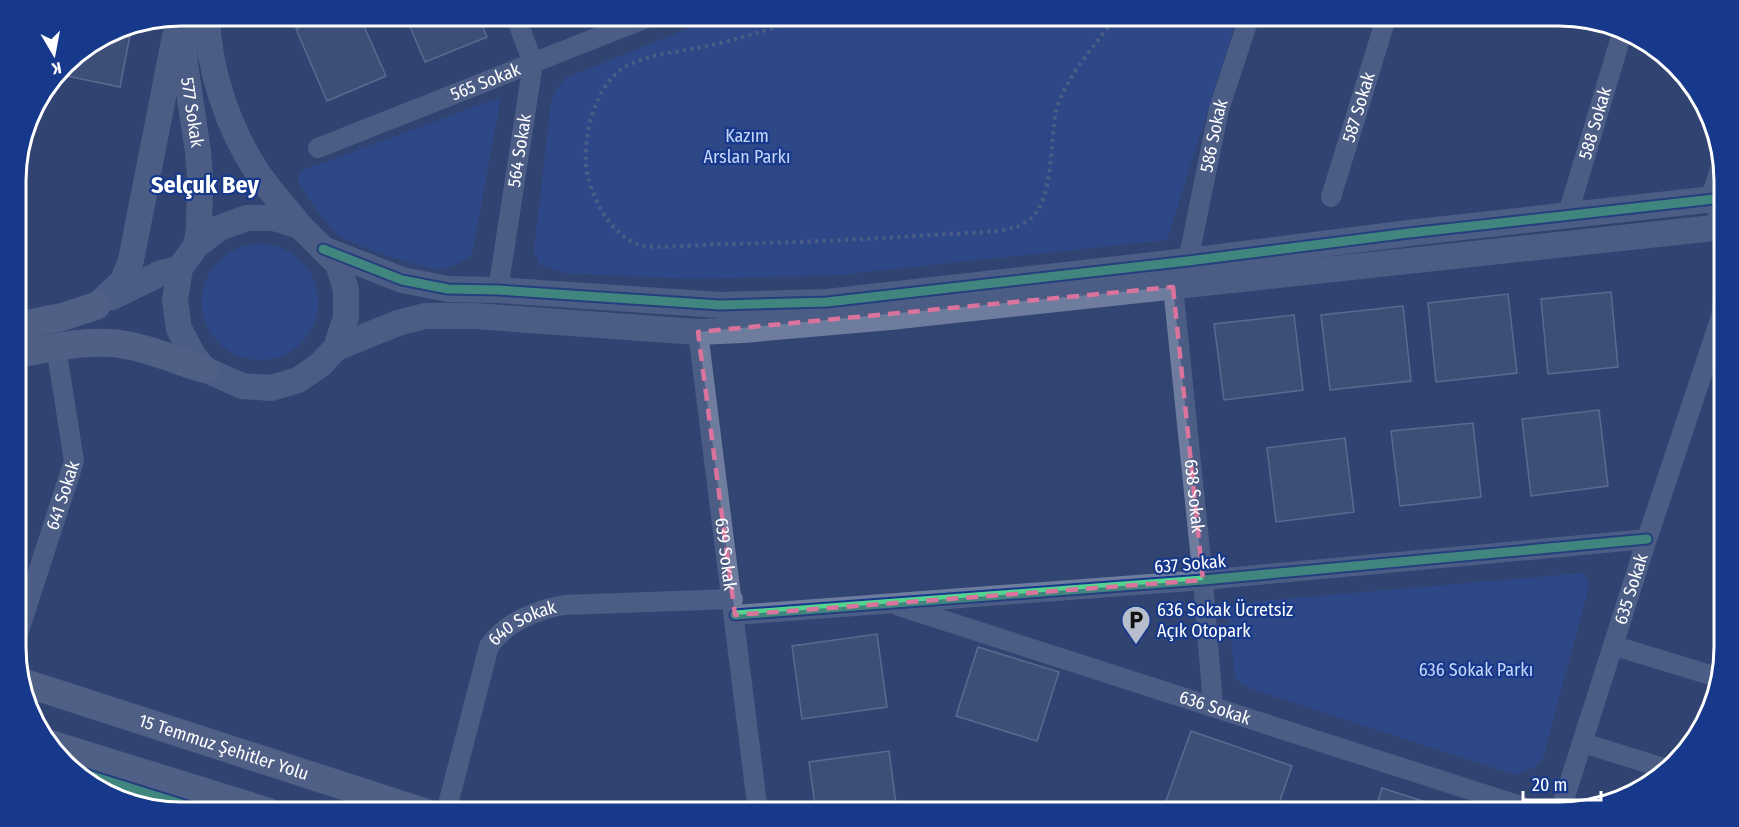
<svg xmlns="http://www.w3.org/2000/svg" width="1739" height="827" font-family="'Fira Sans Condensed',sans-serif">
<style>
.green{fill:#2a4fa2}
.building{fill:#4c5b7f;stroke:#8d98b4;stroke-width:1.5}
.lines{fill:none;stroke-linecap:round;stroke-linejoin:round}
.path{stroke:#6e7c9e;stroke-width:4;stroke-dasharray:3 4.5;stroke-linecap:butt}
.minor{stroke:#6e7c9e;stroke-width:20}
.tertiary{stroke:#6e7c9e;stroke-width:26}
.secondary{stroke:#7581a1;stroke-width:28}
.cycleway-casing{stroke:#17398c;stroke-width:13}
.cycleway{stroke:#53d58f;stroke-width:9}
.marked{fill:none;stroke:#da749d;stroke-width:4.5;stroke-dasharray:12 8;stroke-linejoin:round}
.labels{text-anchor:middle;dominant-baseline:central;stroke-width:4.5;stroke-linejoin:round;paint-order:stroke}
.street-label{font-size:18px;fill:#fff;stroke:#17398c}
.park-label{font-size:18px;fill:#c7d7fb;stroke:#17398c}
.poi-label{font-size:18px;fill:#fff;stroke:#17398c;text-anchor:start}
.district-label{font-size:24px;font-weight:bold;fill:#fff;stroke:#17398c}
.rim{fill:none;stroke:#fff;stroke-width:3}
</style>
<rect width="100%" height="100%" fill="#324471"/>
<path class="green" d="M721 15H1238L1167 240 837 275 693 279 564 273 540 265 534 251 551 102 555 91 566 78Z
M501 97 474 243 471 256C462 261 451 268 441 269 426 270 358 246 343 238 331 232 303 192 298 180L301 171Z
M202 302a58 58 0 1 1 116 0a58 58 0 1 1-116 0Z
M1583 573 1588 581V590L1543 758 1533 768 1516 775 1251 689 1241 684 1235 677 1228 613 1231 606 1238 603Z"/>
<path class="building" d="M327 15H359L386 76 327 101 296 29Z
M405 15H478L487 37 425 62Z
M132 25 120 87 58 74 71 56 118 27Z
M1611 292 1618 367 1548 374 1541 299Z
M1508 294 1517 373 1436 382 1428 303Z
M1403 306 1411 381 1330 390 1321 315Z
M1294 315 1303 390 1224 400 1214 324Z
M1599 410 1608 486 1531 496 1522 419Z
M1473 423 1481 497 1400 506 1391 431Z
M1345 438 1354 512 1276 522 1267 448Z
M877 634 887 707 802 719 792 646Z
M978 647 1059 672 1037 741 956 716Z
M1191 731 1292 766 1276 812H1162Z
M889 751 897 812H816L809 762Z
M1382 788 1457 812H1375Z"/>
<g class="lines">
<path class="path" d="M816 15C782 25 747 37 712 45 685 52 645 53 622 69 593 88 580 145 588 177 595 204 612 235 639 245 651 249 701 245 717 244 788 243 858 240 929 235 957 233 989 234 1017 227 1021 225 1026 222 1030 219 1054 201 1050 139 1056 111 1065 77 1097 43 1117 15"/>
<g class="minor">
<path id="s1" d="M318 148 654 15"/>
<path d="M1723 160 1710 200 1723 217"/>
<path id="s2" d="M1331 197 1387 15"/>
<path id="s3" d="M1567 217 1623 30"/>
<path id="s4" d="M1188 261 1219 109 1250 15"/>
<path id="s5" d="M1173 287 1203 580 1213 706"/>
<path id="s6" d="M498 290 533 63 515 15"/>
<path id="s7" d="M698 332 758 812"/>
<path id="s8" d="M899 606 1539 812"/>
<path d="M735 615 1203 580 1647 539"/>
<path id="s9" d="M16 640 74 461 56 347"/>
<path d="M1615 646 1717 677"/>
<path d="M1583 743 1664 768"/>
<path id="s10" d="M446 812 489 646C507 622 536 610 564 605L733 599"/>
<path id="s11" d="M1560 812 1647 539 1721 317 1723 299"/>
</g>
<g class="tertiary">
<path id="s12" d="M182 15 185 64 198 152 200 178 199 229 196 246 180 268 175 300 179 329 193 355 204 369 242 386 271 388 298 380 320 365 336 348 346 317V290L338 264 300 226 274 218H247L219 228 196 246"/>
<path d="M207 15C208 69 228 127 257 172 270 191 286 208 300 226"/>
<path d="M323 249 402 280 448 289 498 290 720 305 827 302 1188 261 1409 233 1723 198"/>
<path d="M112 297 159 274 180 268"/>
<path d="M96 306 123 281 131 260 175 36"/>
<path d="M336 348 398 323 425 316H475L698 332 743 330 890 317 1723 227"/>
</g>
<g class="secondary">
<path d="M16 326 62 317 96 306"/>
<path d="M16 354C47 349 78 341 109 343 139 344 175 360 204 369"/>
<path id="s13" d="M22 682 424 812"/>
<path d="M47 743 269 812"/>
</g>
<g class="cycleway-casing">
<path id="cycleway" d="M323 249 402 280 448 289 498 290 720 305 827 302 1188 261 1409 233 1723 198
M735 615 1203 580 1647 539
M79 772 207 812"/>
</g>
<use href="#cycleway" class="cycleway"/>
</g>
<path d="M0 0H1739V827H0ZM1173 287 1203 580 735 615 698 332Z" fill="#324471" fill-opacity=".55" fill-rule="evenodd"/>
<path class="marked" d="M1173 287 1203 580 735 615 698 332Z"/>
<defs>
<g id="parking-pin" transform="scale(1.5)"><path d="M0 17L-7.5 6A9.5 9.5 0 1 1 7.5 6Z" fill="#b7becd" stroke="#17398c"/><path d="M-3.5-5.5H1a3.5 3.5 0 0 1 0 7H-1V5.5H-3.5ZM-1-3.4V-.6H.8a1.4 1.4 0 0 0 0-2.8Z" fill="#111"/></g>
</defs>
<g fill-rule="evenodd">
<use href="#parking-pin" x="1136" y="620"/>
</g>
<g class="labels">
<g class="street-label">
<text stroke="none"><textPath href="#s1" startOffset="180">565 Sokak</textPath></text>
<text stroke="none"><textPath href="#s2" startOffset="94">587 Sokak</textPath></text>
<text stroke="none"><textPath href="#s12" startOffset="98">577 Sokak</textPath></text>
<text stroke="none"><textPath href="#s3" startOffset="98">588 Sokak</textPath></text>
<text stroke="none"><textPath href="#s4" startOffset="128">586 Sokak</textPath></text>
<text stroke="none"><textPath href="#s6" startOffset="141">564 Sokak</textPath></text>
<text stroke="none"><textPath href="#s9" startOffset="152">641 Sokak</textPath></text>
<text stroke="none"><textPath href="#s5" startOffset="210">638 Sokak</textPath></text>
<text stroke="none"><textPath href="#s7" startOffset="224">639 Sokak</textPath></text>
<text transform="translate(1190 564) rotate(-5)">637 Sokak</text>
<text stroke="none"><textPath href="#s11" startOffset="234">635 Sokak</textPath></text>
<text stroke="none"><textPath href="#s10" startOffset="213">640 Sokak</textPath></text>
<text stroke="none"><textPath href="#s8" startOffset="332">636 Sokak</textPath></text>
<text stroke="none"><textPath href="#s13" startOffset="212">15 Temmuz Şehitler Yolu</textPath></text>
</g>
<g class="park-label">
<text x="747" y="136">Kazım<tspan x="747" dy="21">Arslan Parkı</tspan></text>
<text x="1476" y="670">636 Sokak Parkı</text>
</g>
<g class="poi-label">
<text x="1157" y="610">636 Sokak Ücretsiz<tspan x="1157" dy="21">Açık Otopark</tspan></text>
</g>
<g class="district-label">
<text x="205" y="185">Selçuk Bey</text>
</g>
</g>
<path d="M0 0H1739V827H0ZM181 26H1559A155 155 0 0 1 1714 181V647A155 155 0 0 1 1559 802H181A155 155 0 0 1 26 647V181A155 155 0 0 1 181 26Z" fill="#17398c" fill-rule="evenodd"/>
<path class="rim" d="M181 26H1559A155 155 0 0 1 1714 181V647A155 155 0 0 1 1559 802H181A155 155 0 0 1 26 647V181A155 155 0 0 1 181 26Z"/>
<g transform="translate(54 54) rotate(170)" stroke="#17398c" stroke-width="4.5" paint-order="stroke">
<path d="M0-4.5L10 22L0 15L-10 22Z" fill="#ffffff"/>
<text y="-9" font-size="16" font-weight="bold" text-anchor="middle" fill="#ffffff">K</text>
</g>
<path d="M1523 791v9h78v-9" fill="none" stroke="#ffffff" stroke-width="3"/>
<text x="1532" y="791" font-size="18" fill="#ffffff" stroke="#17398c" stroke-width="4.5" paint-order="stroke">20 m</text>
</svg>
